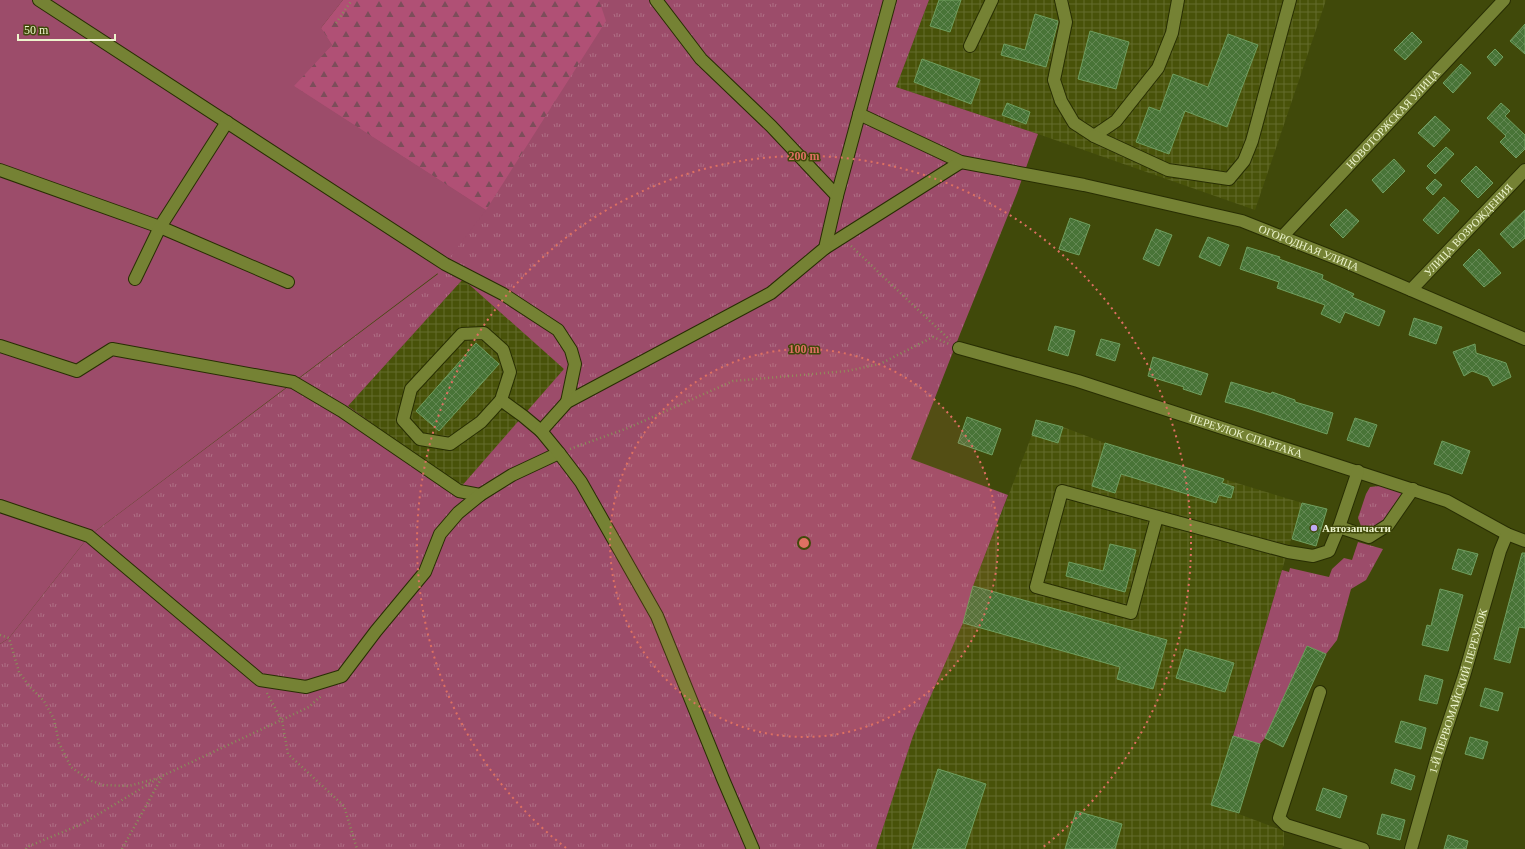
<svg xmlns="http://www.w3.org/2000/svg" width="1525" height="849" font-family="'Times New Roman',serif">
<style>
.industrial{fill:url(#industrial-grid)}
.grass{fill:url(#grass-tufts);fill-rule:evenodd}
.forest{fill:url(#forest-firs)}
.green{fill:#9c4c6a}
.building{fill:url(#building-cross-hatch);stroke:#709f5f}
.lines{fill:none;stroke-linecap:round;stroke-linejoin:round}
.minor-casing{stroke:#282e03;stroke-width:14}
.path{stroke:#87905a;stroke-width:2.5;stroke-dasharray:1 3;stroke-linecap:butt}
.minor{stroke:#758234;stroke-width:12}
.ring{fill:none;stroke:#de7062;stroke-width:2;stroke-dasharray:2 4}
.poi-dot{fill:#bfa9f4;stroke:#40490a;stroke-width:1.5}
.labels{text-anchor:middle;dominant-baseline:central;stroke-width:3;stroke-linejoin:round;paint-order:stroke}
.street-label{font-size:11px;fill:#edf5ce;stroke:#40490a}
.poi-label{font-size:11px;font-weight:bold;fill:#edf5ce;stroke:#40490a;text-anchor:start}
.centre{fill:#de7062;stroke:#40490a;stroke-width:2}
.ring-label{font-size:12px;text-anchor:middle;font-weight:bold;fill:#de7062;stroke:#40490a;stroke-width:3;stroke-linejoin:round;paint-order:stroke}
</style>
<defs>
<pattern id="industrial-grid" width="8" height="8" patternUnits="userSpaceOnUse"><rect width="8" height="8" fill="#485209"/><path d="M0 4h8M4 0v8" fill="none" stroke="#636c2c"/></pattern>
<pattern id="grass-tufts" width="24" height="20" patternUnits="userSpaceOnUse"><rect width="24" height="20" fill="#9c4c6a"/><path d="M3 7l-1-3M5 7V3M7 7l1-3M15 17l-1-3M17 17v-4M19 17l1-3" fill="none" stroke="#af6f85"/></pattern>
<pattern id="forest-firs" width="22" height="20" patternUnits="userSpaceOnUse"><rect width="22" height="20" fill="#b05075"/><path d="M5 1l3.5 6h-7zM16 11l3.5 6h-7z" fill="#7c4d5a"/></pattern>
<pattern id="building-cross-hatch" width="8" height="8" patternUnits="userSpaceOnUse"><rect width="8" height="8" fill="#487437"/><path d="M0 0l8 8M0 8l8-8" fill="none" stroke="#638853"/></pattern>
</defs>
<rect width="100%" height="100%" fill="#40490a"/>
<path class="industrial" d="M929 0H1326L1255 210 1038 134 896 87Z
M463 279 565 369 460 488 348 406Z
M1036 420 1063 427 1105 443 1302 503 1212 804 1284 831V845L1282 849H876L913 736 963 623 973 586 1032 435Z"/>
<path class="grass" d="M343 0H929L896 87 1038 134 1017 193 960 334 911 459 1008 495 973 586 963 623 913 736 876 849H0V644L9 638 89 536 438 274 293 86 321 28ZM463 279 564 369 460 488 348 406Z
M1380 486 1404 493 1384 521 1371 529 1361 526 1358 518 1366 494 1370 487Z
M1358 542 1383 549 1366 580 1351 589 1337 640 1326 654 1307 646 1265 738 1260 744 1233 736 1282 570 1289 572 1290 568 1329 577 1332 569 1344 558 1352 560Z"/>
<path class="forest" d="M343 0H599L606 21 486 210 293 86 332 45 321 28Z"/>
<path class="green" d="M0 0H343L321 28 332 45 294 86 486 210 438 273 89 536 9 638 0 644Z"/>
<path class="building" d="M939 0H961L950 32 930 26Z
M1035 14 1058 21V22L1046 67 1001 55 1004 44 1025 50Z
M1525 24V54L1510 41Z
M1090 31 1129 42 1116 89 1078 79Z
M1412 32 1422 42 1405 60 1394 50Z
M1228 34 1258 45 1227 127 1185 111 1169 154 1136 142 1149 107 1160 111 1173 74 1208 87Z
M1495 49 1503 57 1495 66 1487 57Z
M922 59 980 80 971 104 914 82Z
M1461 64 1471 73 1453 93 1443 83Z
M1007 103 1030 112 1026 124 1002 115Z
M1501 103 1510 111 1505 116 1525 135V149L1516 158 1500 142 1506 136 1487 118Z
M1435 116 1450 130 1434 147 1418 133Z
M1446 147 1454 154 1435 174 1427 166Z
M1394 159 1405 171 1383 193 1372 180Z
M1476 166 1493 183 1478 198 1461 181Z
M1435 179 1442 185 1433 195 1426 188Z
M1444 197 1459 211 1438 234 1423 220Z
M1346 209 1359 221 1343 238 1330 225Z
M1525 210V238L1513 248 1500 234Z
M1070 218 1090 225 1079 255 1059 249Z
M1156 229 1172 235 1159 266 1143 259Z
M1208 237 1229 245 1220 266 1199 257Z
M1247 247 1280 257 1279 259 1323 275 1322 279 1354 294 1352 297 1385 311 1379 326 1345 312 1340 323 1321 314 1325 305 1277 288 1279 282 1240 269Z
M1479 249 1501 273 1484 287 1463 265Z
M1414 318 1442 327 1436 344 1409 335Z
M1055 326 1075 331 1068 356 1048 350Z
M1101 339 1120 344 1115 361 1096 355Z
M476 343 499 364 439 431 416 411Z
M1475 344 1476 353 1506 363 1511 377 1493 386 1488 377 1472 371 1464 376 1453 352Z
M1153 357 1208 374 1201 395 1183 389 1184 387 1148 376Z
M1231 382 1271 394 1272 392 1295 400V402L1333 413 1327 434 1247 408 1225 402Z
M967 417 1001 429 992 455 958 443Z
M1355 418 1377 425 1369 447 1347 440Z
M1036 420 1063 427 1058 443 1032 435Z
M1442 441 1470 451 1462 474 1434 464Z
M1105 443 1224 479 1222 483 1234 487 1231 498 1219 495 1216 503 1121 474 1115 493 1092 486Z
M1302 503 1327 509 1316 546 1292 539Z
M1110 544 1136 550 1125 592 1066 576 1069 562 1103 571Z
M1458 549 1478 554 1471 575 1452 569Z
M1522 553H1525V628L1519 627 1510 663 1494 659Z
M973 586 1167 640 1153 689 1117 679 1120 667 963 623Z
M1440 589 1463 595 1448 651 1422 645 1427 625 1431 626Z
M1307 646 1326 654 1283 747 1265 738Z
M1185 649 1234 663 1225 692 1176 678Z
M1425 675 1443 680 1437 704 1419 700Z
M1485 688 1503 693 1498 711 1480 706Z
M1401 721 1426 728 1421 749 1395 742Z
M1233 736 1260 744 1239 813 1211 805Z
M1470 737 1488 742 1483 759 1465 754Z
M938 769 986 784 965 849H912Z
M1395 769 1415 776 1411 790 1391 783Z
M1323 788 1347 796 1340 818 1316 810Z
M1076 811 1122 824 1115 849H1065Z
M1382 814 1405 820 1400 840 1377 834Z
M1448 835 1468 841 1466 849H1444Z"/>
<g class="lines">
<g class="minor-casing">
<g id="minor">
<path d="M39 0 445 264 503 294 558 330 571 350 575 364 567 402"/>
<path d="M656 0 701 59 771 126 837 196"/>
<path d="M1061 0 1066 22 1054 80 1061 101 1074 123 1094 136 1116 121 1158 68 1172 33 1178 0"/>
<path d="M970 46 992 0"/>
<path id="s1" d="M859 114 961 162 1084 185 1242 221 1348 263 1525 339"/>
<path d="M1094 136 1168 170 1229 179 1244 161 1252 141 1290 0"/>
<path d="M0 170 160 227 288 282"/>
<path id="s2" d="M1282 237 1504 0"/>
<path d="M825 248 961 162"/>
<path d="M135 279 160 227 227 122"/>
<path id="s3" d="M1411 290 1525 170"/>
<path d="M484 333 503 350 510 372 501 400 481 422 450 444 420 439 403 420 411 389 462 334Z"/>
<path d="M0 346 77 371 112 349 293 382 342 411 459 491 480 495 512 475 559 453"/>
<path id="s4" d="M959 348 1078 381 1447 501 1507 534 1525 541"/>
<path d="M501 400 523 416 541 431"/>
<path d="M0 506 89 536 260 680 306 687 342 676 376 631 425 572 440 534 458 513 480 495"/>
<path d="M1157 517 1131 613 1036 587 1062 491 1288 552 1313 556 1329 551 1339 527 1358 471"/>
<path d="M1339 527 1369 537 1388 525 1413 489"/>
<path d="M1320 692 1279 818 1286 825 1363 849"/>
<path d="M753 849 723 779 657 616 581 482 559 453 541 431 567 402 771 293 825 248 837 196 890 0"/>
<path id="s5" d="M1411 849 1437 757 1464 676 1500 551 1507 534"/>
</g>
</g>
<path class="path" d="M336 23 352 0
M851 246 950 340
M570 449 628 428 733 381 847 371 880 364 933 337 949 344
M0 635 9 638 19 672 29 686 44 701 54 719 59 743 71 767 89 780 103 785 129 786 158 778
M267 693 282 721 288 754 344 806 357 849
M26 849 27 847 82 824 162 776 309 707 321 696
M122 849 162 777"/>
<use href="#minor" class="minor"/>
</g>
<circle cx="804" cy="543" r="194" fill="#de7062" fill-opacity=".12"/>
<g class="ring">
<circle cx="804" cy="543" r="194"/>
<path d="M566 848A387 387 0 1 1 1042 848"/>
</g>
<circle class="poi-dot" cx="1314" cy="528" r="4"/>
<g class="labels">
<g class="street-label">
<text stroke="none"><textPath href="#s2" startOffset="162">НОВОТОРЖСКАЯ УЛИЦА</textPath></text>
<text stroke="none"><textPath href="#s3" startOffset="83">УЛИЦА ВОЗРОЖДЕНИЯ</textPath></text>
<text stroke="none"><textPath href="#s1" startOffset="472">ОГОРОДНАЯ УЛИЦА</textPath></text>
<text stroke="none"><textPath href="#s4" startOffset="300">ПЕРЕУЛОК СПАРТАКА</textPath></text>
<text stroke="none"><textPath href="#s5" startOffset="165">1-Й ПЕРВОМАЙСКИЙ ПЕРЕУЛОК</textPath></text>
</g>
<g class="poi-label">
<text x="1322" y="528">Автозапчасти</text>
</g>
</g>
<circle cx="804" cy="543" r="6" class="centre"/>
<g class="ring-label">
<text x="804" y="160">200 m</text>
<text x="804" y="353">100 m</text>
</g>
<path d="M18 34v6h97v-6" fill="none" stroke="#edf5ce" stroke-width="2"/>
<text x="24" y="34" font-size="12" fill="#edf5ce" stroke="#40490a" stroke-width="3" paint-order="stroke">50 m</text>
</svg>
